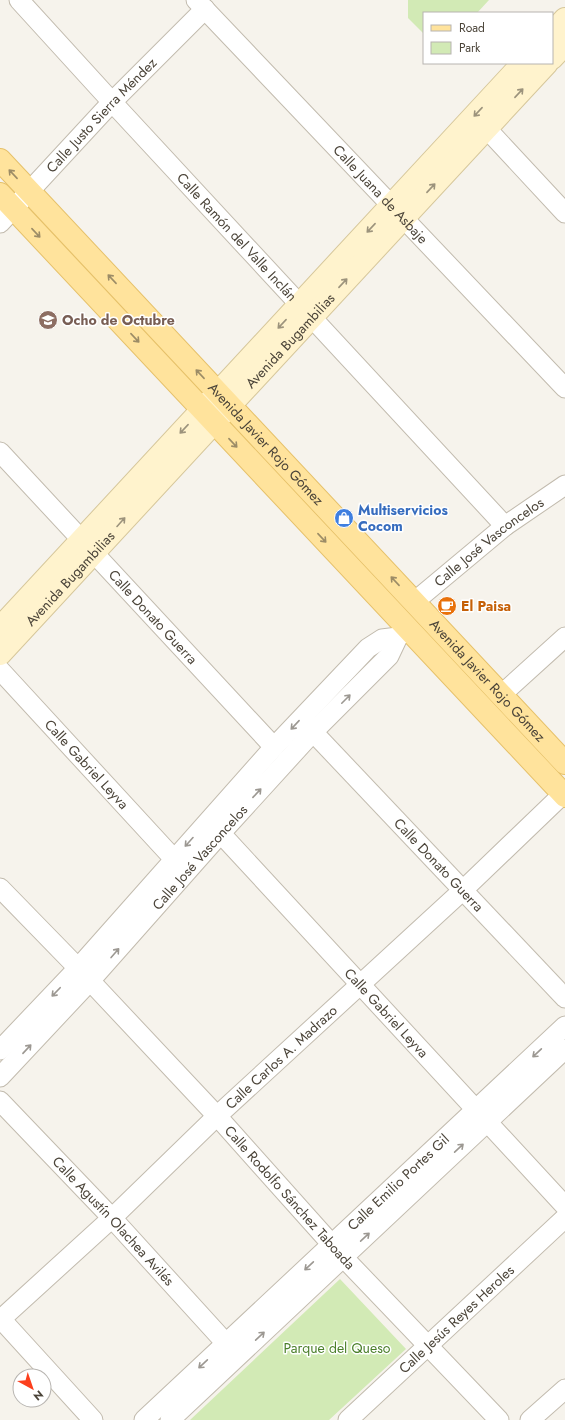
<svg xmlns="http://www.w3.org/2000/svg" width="565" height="1420" font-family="Jost,sans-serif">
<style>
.green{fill:#d2eab5}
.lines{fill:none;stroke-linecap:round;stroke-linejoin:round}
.street-casing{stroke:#c2bbae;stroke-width:21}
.secondary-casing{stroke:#d6c79b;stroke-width:24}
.primary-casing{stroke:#e6c16a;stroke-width:24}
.street{stroke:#fff;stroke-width:19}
.secondary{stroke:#fff3cd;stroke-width:22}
.primary{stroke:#ffe39c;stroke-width:22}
.oneway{stroke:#9c937c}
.oneway2{stroke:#9c8c66}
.oneway3{stroke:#9c9892}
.labels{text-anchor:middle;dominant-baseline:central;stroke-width:3;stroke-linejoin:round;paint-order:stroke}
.street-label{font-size:14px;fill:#4b4439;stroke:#fff}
.education-label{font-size:14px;font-weight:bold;fill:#785e54;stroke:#fff;text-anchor:start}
.shop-label{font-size:14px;font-weight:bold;fill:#366cbe;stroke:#fff;text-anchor:start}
.food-label{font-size:14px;font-weight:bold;fill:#c56008;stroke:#fff;text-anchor:start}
.park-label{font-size:14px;fill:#4a7f2a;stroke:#fff}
</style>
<rect width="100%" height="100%" fill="#f6f3ec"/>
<path class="green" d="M408 0H489L477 13H424V34L408 18Z
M340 1279 406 1349 329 1420H190Z"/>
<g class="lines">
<g class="street-casing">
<g id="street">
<path id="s1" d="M19 0 112 102 505 526"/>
<path id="s2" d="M196 0 565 388"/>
<path d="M486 128 565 213"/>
<path id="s3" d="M0 223 112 102 205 9"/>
<path id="s4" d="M0 452 274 747"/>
<path id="s5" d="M414 602 505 526 565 485"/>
<path id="s6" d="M0 670 174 859"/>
<path d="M501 695 565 637"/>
<path id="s7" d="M313 732 565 998"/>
<path id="s8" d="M212 824 565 1206"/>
<path id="s9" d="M0 888 78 968 217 1116 343 1257 499 1420"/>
<path d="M0 1050 78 968 274 747 368 648 382 639 398 637"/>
<path id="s10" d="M0 1077 90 981 221 833 313 732 389 656 398 637 408 629"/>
<path id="s11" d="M0 1101 112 1218 233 1351"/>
<path d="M0 1318 93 1420"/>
<path id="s12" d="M0 1320 112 1218 217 1116 462 891 563 794"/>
<path id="s13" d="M144 1420 565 1026"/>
<path d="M170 1420 565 1049"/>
<path id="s14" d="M348 1420 565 1218"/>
<path d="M530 1420 565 1389"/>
</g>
</g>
<g class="secondary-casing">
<g id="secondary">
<path d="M552 33 565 19"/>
<path d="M552 58 565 44"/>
<path d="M0 628 523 63"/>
<path id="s15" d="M0 654 547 63"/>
</g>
</g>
<g class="primary-casing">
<g id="primary">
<path id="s16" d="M0 160 565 763"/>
<path d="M0 194 565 796"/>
</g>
</g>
<use href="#street" class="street"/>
<use href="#secondary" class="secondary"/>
<use href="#primary" class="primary"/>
</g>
<defs><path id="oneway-shaft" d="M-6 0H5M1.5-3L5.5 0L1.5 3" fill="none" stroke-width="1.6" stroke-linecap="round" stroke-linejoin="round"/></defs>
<g class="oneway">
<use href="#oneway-shaft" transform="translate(519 93) rotate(-47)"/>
<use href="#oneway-shaft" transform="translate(478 112) rotate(133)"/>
<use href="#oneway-shaft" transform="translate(431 188) rotate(-47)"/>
<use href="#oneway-shaft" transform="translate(371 228) rotate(133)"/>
<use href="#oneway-shaft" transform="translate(343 283) rotate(-47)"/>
<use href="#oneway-shaft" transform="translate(282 324) rotate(133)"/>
<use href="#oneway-shaft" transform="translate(184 429) rotate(133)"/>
<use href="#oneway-shaft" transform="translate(121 522) rotate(-48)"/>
</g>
<g class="oneway2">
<use href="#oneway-shaft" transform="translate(13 174) rotate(-133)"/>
<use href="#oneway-shaft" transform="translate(36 233) rotate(47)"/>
<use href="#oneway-shaft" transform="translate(112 279) rotate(-133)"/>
<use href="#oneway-shaft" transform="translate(135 338) rotate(47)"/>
<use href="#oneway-shaft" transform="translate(200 374) rotate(-133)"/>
<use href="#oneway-shaft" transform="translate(233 443) rotate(47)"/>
<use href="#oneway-shaft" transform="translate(322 538) rotate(47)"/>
<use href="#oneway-shaft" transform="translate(395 581) rotate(-133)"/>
</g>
<g class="oneway3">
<use href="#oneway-shaft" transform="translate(346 699) rotate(-45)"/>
<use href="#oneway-shaft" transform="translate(295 725) rotate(133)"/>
<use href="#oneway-shaft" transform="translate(257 793) rotate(-47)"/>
<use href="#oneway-shaft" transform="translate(189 842) rotate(132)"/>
<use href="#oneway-shaft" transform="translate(115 953) rotate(-49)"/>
<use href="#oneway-shaft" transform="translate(56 992) rotate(134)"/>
<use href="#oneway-shaft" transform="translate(27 1049) rotate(-47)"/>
<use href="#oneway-shaft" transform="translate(537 1053) rotate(137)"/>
<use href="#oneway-shaft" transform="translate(459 1148) rotate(-43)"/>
<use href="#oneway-shaft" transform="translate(365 1237) rotate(-43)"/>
<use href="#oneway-shaft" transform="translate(309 1266) rotate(137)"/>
<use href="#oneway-shaft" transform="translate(260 1336) rotate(-43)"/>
<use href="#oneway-shaft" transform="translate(203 1364) rotate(137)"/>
</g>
<defs>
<g id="school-disc" transform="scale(1)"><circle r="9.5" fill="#8d6e63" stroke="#fff"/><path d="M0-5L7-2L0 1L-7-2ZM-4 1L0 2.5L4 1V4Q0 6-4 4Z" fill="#fff"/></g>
<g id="shop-disc" transform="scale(1)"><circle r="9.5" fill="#3f7fe0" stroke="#fff"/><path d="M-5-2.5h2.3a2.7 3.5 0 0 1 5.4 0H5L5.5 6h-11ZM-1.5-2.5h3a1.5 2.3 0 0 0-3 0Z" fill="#fff"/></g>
<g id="cafe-disc" transform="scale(1)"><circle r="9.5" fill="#e8710a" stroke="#fff"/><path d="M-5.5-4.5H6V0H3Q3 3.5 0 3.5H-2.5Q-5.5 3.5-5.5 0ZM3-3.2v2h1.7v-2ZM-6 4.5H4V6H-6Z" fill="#fff"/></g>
</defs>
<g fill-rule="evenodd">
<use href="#school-disc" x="48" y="320"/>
<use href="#shop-disc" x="344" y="518"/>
<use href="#cafe-disc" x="447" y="606"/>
</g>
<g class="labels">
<g class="street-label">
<text stroke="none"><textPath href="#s3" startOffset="148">Calle Justo Sierra Méndez</textPath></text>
<text stroke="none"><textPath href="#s2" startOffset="268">Calle Juana de Asbaje</textPath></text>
<text stroke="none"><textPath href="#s1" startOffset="322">Calle Ramón del Valle Inclán</textPath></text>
<text stroke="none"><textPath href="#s15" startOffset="427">Avenida Bugambilias</textPath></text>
<text stroke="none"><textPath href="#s16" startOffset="389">Avenida Javier Rojo Gómez</textPath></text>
<text stroke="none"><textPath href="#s5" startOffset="96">Calle José Vasconcelos</textPath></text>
<text stroke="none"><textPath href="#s15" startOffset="103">Avenida Bugambilias</textPath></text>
<text stroke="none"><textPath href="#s4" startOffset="225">Calle Donato Guerra</textPath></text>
<text stroke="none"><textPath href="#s16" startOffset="713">Avenida Javier Rojo Gómez</textPath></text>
<text stroke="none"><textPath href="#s6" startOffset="128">Calle Gabriel Leyva</textPath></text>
<text stroke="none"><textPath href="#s10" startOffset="297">Calle José Vasconcelos</textPath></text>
<text stroke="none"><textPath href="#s7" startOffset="183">Calle Donato Guerra</textPath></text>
<text stroke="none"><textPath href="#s8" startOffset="257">Calle Gabriel Leyva</textPath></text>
<text stroke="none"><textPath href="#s12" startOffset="385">Calle Carlos A. Madrazo</textPath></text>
<text stroke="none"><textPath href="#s13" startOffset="348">Calle Emilio Portes Gil</textPath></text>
<text stroke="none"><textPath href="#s9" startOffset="424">Calle Rodolfo Sánchez Taboada</textPath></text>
<text stroke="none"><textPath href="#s11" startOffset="165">Calle Agustín Olachea Avilés</textPath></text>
<text stroke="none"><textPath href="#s14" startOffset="148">Calle Jesús Reyes Heroles</textPath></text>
</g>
<g class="education-label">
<text x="62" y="320">Ocho de Octubre</text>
</g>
<g class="shop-label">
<text x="358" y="510">Multiservicios<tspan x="358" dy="16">Cocom</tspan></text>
</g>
<g class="food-label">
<text x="461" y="606">El Paisa</text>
</g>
<g class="park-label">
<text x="337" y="1348">Parque del Queso</text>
</g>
</g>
<rect x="423" y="12" width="130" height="52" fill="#ffffff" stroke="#b7b4b0"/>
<rect x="431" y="25" width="20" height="6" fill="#ffe39c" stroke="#b7b4b0"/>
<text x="459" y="32" font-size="12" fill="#4b4439">Road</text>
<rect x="431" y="42" width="20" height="12" fill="#d2eab5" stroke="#b7b4b0"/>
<text x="459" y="52" font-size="12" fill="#4b4439">Park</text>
<g transform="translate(32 1388) rotate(140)"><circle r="19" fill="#ffffff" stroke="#b7b4b0"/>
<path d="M0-3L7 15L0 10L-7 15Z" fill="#fc3f1d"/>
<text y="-6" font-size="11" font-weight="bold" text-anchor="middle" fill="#4b4439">N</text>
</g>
</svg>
